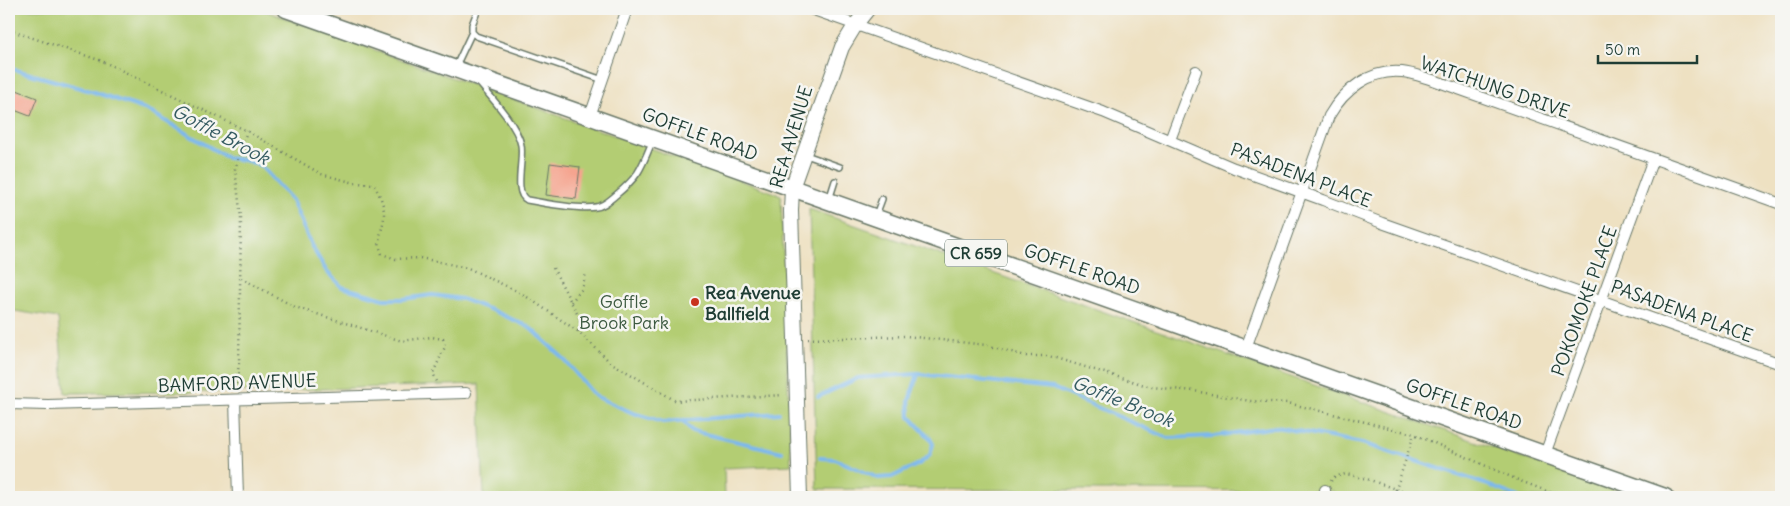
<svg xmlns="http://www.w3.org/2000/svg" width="1790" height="506" font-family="Delius,sans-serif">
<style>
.green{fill:#b3cd73;stroke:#698554}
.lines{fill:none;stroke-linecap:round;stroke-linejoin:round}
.stream{stroke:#7bb8ee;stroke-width:4}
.building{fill:#f5a48f}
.service-casing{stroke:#677666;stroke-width:8}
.minor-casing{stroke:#677666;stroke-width:12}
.tertiary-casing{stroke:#677666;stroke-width:16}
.primary-casing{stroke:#677666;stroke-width:19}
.path{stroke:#677666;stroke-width:2.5;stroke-dasharray:1 4;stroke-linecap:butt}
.service{stroke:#fff;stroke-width:5}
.minor{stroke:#fff;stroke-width:10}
.tertiary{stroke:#fff;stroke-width:14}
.primary{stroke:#fff;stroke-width:16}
.poi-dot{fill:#c8321e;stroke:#f6f6f2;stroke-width:2}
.labels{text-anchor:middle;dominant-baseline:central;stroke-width:5;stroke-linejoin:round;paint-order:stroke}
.shield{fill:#f6f6f2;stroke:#60746d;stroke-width:1}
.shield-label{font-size:16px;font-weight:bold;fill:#1f3d34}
.street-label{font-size:18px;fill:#1f3d34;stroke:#f6f6f2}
.poi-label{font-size:18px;font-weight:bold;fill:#1f3d34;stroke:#f6f6f2;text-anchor:start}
.park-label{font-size:18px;fill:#3d5a41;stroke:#f6f6f2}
.water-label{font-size:19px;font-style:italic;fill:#365c62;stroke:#f6f6f2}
</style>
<rect width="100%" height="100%" fill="#f6f6f2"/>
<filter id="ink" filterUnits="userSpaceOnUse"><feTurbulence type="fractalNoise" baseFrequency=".02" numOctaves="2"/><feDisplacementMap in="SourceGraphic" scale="10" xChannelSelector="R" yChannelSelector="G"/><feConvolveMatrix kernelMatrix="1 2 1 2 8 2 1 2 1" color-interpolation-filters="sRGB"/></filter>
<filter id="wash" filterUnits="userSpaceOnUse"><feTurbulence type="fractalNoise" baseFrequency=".0096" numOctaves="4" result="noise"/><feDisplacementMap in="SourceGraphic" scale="20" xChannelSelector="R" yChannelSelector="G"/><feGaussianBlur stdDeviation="1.12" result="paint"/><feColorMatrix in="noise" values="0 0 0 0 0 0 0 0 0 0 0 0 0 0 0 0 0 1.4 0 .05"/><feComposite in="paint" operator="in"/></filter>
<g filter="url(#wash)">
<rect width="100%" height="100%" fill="#eee1c2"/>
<path class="green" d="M9 9H260L781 195 791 465 724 468 725 497H484L479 384 229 392 65 393 58 318 9 310Z
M809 209 1635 497H1333V491L817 489Z"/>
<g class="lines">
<path class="stream" d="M9 68 91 91 147 110 228 158 245 160 261 166 292 200 311 245 327 272 342 287 384 299H403L432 295 462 299 494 311 529 327 562 357 595 396 633 413 663 422 779 413
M818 397 858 378 918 374 1053 388 1168 438 1214 436 1276 427 1362 443 1485 484 1518 497
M683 421 692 431 782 452
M820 458 835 459 878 478 892 477 919 464 930 455 933 444 929 437 910 417 909 401 918 374"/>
</g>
<g id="blocks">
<path class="building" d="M9 87 37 98 30 116 9 108Z
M550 163 580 167 576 199 546 195Z"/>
</g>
</g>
<g filter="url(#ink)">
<use href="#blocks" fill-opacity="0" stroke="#677666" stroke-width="1"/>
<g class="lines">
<g class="service-casing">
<path id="service" d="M478 9 472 25V32L476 36 603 80
M456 66 472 32
M480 84C492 98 518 127 521 145 524 160 513 193 527 200 543 203 582 210 596 207 604 206 610 200 616 195 639 176 641 169 652 142
M806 155 840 167
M829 200 835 181
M876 215 882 199"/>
</g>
<g class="minor-casing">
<path id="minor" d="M811 9 1103 112 1234 168 1323 200 1382 223 1781 364
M590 116 627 9
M1170 140 1196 71
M1246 348 1329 116C1344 90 1370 69 1402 72 1413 73 1425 78 1436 81L1781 204
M235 400 238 497
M9 404 48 405 466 393
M1545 454 1653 159
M1325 490V497"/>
</g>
<g class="tertiary-casing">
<path id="tertiary" d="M800 497 791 211 792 188 842 47 856 24 868 9"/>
</g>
<g class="primary-casing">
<path id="primary" d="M286 9 1665 497"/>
</g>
<path class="path" d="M9 30 102 61 247 131 321 174 355 183 373 184C379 193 384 203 384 214 384 231 375 237 382 254L396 259 420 258 468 268 521 293 579 332 610 362 676 401 783 395
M553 268 580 319 579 332
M241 278 295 307 402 341 431 337 443 339 445 347 433 373 438 384
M571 302 582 289 586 273
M808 339 906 336 986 345 1026 356H1049L1151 387 1194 391 1250 401 1288 403 1414 434 1518 480 1562 497
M236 389 239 363 241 218 235 169 247 131
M1331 481 1334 477 1346 474 1367 479 1418 497
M1388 497 1396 489 1414 434"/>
<use href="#service" class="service"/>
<use href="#minor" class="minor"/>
<use href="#tertiary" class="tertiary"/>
<use href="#primary" class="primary"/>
</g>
</g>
<circle class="poi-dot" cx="695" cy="302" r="5"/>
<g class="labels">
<rect class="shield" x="945" y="239.5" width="62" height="27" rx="4"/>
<g class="shield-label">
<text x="976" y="253">CR 659</text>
</g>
<g class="street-label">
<text transform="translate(1495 87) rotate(19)">WATCHUNG DRIVE</text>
<text transform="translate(700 134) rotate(20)">GOFFLE ROAD</text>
<text transform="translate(791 137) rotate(-73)">REA AVENUE</text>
<text transform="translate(1301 175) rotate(21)">PASADENA PLACE</text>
<text transform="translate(1082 269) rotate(19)">GOFFLE ROAD</text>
<text transform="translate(1584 301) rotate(-70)">POKOMOKE PLACE</text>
<text transform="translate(1682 311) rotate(20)">PASADENA PLACE</text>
<text transform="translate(237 383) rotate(-2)">BAMFORD AVENUE</text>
<text transform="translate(1464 404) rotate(19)">GOFFLE ROAD</text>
</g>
<g class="poi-label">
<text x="705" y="292">Rea Avenue<tspan x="705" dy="21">Ballfield</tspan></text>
</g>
<g class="park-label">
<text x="624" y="301">Goffle<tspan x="624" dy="21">Brook Park</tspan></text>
</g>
<g class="water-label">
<text transform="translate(221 134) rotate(28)">Goffle Brook</text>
<text transform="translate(1123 401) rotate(22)">Goffle Brook</text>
</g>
</g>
<rect width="1790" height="506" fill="none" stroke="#f6f6f2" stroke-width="30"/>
<path d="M1598 55v8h99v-8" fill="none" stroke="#1f3d34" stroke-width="2.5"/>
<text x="1605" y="55" font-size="15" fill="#1f3d34" stroke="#f6f6f2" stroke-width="4" paint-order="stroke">50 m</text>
</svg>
